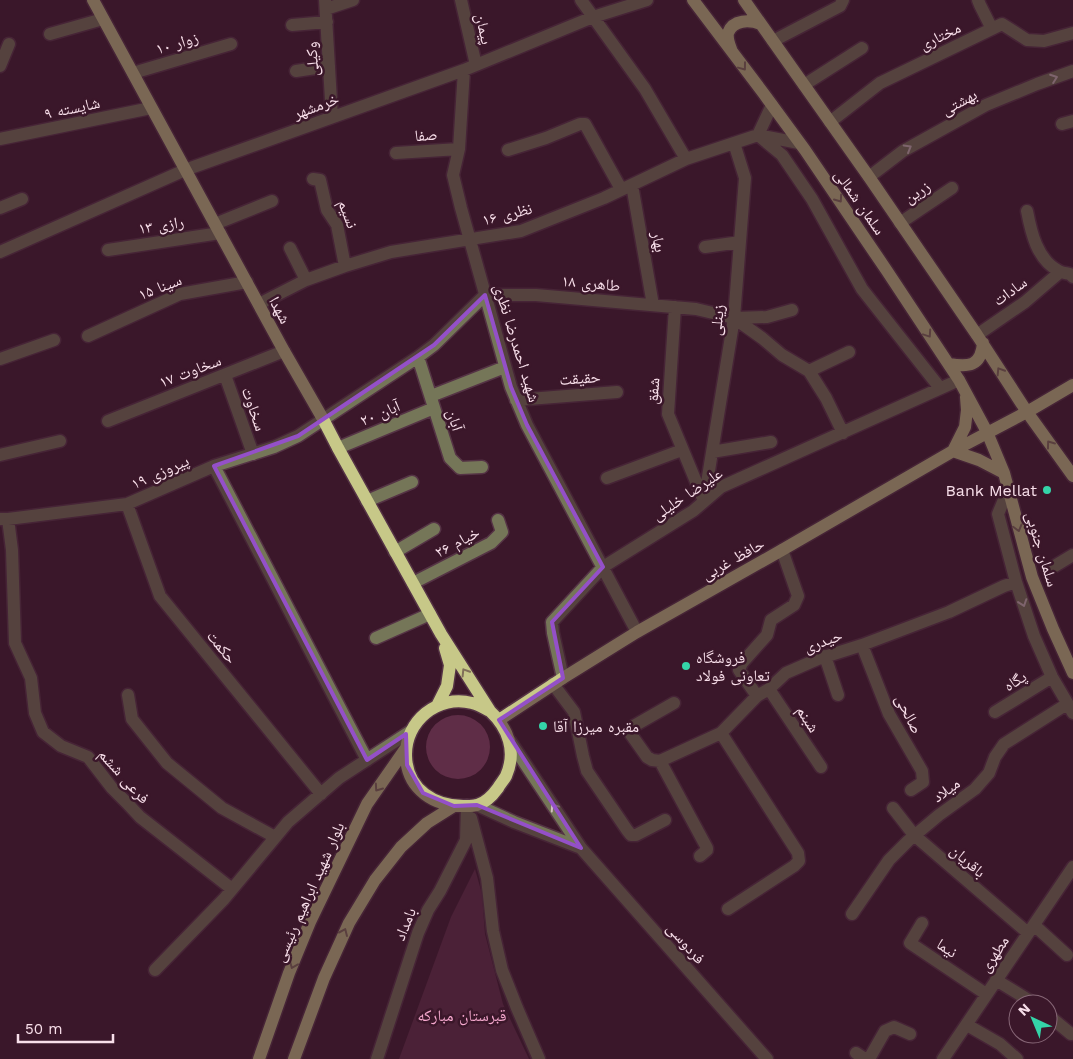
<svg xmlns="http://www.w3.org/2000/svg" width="1073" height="1059" font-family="'Work Sans','Noto Naskh Arabic',sans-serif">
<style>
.green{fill:#5f2d47}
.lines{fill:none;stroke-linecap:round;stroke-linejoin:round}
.minor-casing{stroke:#553345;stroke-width:15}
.major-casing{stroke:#553345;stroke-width:15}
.minor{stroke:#757658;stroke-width:12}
.major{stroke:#c7c888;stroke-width:12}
.oneway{stroke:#817059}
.oneway2{stroke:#d1c0be}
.marked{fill:none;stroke:#9450c8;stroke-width:4;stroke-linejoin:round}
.poi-dot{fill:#34d4a8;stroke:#3b172a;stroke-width:2}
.labels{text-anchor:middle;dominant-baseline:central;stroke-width:5;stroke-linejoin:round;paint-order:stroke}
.street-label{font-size:16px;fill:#f8dfea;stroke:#3b172a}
.poi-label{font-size:16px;fill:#f8dfea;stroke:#3b172a;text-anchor:start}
.park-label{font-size:16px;fill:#f7a9cf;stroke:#3b172a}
</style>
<rect width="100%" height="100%" fill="#3b172a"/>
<path class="green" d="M426 747a32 32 0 1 1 64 0a32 32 0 1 1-64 0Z
M475 869 482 894 485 934 503 1004 529 1059H399L451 917Z"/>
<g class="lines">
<g class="minor-casing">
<path id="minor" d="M325 0 332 117
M461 0 476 65
M581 0 645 89 686 159
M978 0 980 5 992 29
M326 9 353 0
M292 25 327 22
M50 34 103 19
M773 41 840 6 843 0
M0 66 9 44
M464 70 459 149 453 175 461 208 511 387 527 425 637 632
M296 71 329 66
M133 73 231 44
M804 85 862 48
M772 105 758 135 799 143
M830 122 880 83 1002 24 1027 40 1044 41 1073 33
M1062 124 1073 121
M0 139 151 108
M508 150 546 138 580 124H585L621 189
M396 153 459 149
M869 177 903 151 986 105 1037 84 1073 71
M313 179 320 180 327 210 337 225 345 266
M632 185 653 305
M0 208 22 199
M1027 211C1031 232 1037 260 1059 271 1062 273 1066 273 1070 274L1073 277
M900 223 952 188
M215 224 272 201
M705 247 740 242
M290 248 306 280
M108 250 220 233
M0 252 185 170 464 70 593 17 647 0
M259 304 306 280 345 266 391 252 521 231 604 198 686 159 758 135 782 155 812 199 862 289 940 388
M675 307 668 414 704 501
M734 318 767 317 792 310
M977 335 1025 302 1060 272
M88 336 180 294 247 282
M418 357 450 458 460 468 482 467
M0 359 54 340
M809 371 849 352
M225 375 253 454
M431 396 505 367
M516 400 617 392
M108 421 284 351
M338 448 434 408
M712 452 771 442
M0 455 60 441
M214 466 367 760
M607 478 682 450
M1008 490 998 514 1016 582 1034 636 1052 677 1073 713
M367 501 412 482
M704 501 734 318 745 178 734 143
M127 504 160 596 321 794
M0 519H8L127 504 214 466 274 447 298 436 418 357 434 345 485 295H536L696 309 734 318 762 338 782 355 809 371 826 398 843 433
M8 519 12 550 15 643 31 678 35 713 43 732 61 746 88 757 112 788 127 803 140 817 232 889
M395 552 434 529
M1048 570 1073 555
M413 583 491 543 502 532 498 520
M376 638 430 614
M862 645 889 714 922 771 923 782 911 790
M825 656 838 695
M563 678 553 633 552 622 603 567 693 511 721 487 959 380
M553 684 574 712 583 756 587 771 627 830 631 835H636L665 820
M769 689 821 767
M128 695 132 719 167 763 222 808 275 837
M757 696 739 670 742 663 767 635 771 620 794 605 798 596 782 550
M674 703 632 727 630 733 647 757 652 760 660 761 721 733 757 696 769 689 786 673 818 659 862 645 949 612 1004 586 1016 582
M995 712 1052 677
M721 733 798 853 799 861 794 866 728 909
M510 741 581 848 767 1059
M660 761 707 848V850L700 856
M477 805 514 822 581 848
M893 808 914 835 1028 933
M471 818 487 878 493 931 502 970 517 1008 539 1059
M852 914 889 860 908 841 939 815 975 789 989 773 995 757 1004 744 1067 704
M922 923 910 943 986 994
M1034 925 1067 955
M155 970 224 899 288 822 339 778 411 731
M996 980 1035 1004
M1048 1015 1071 1034
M967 1025 1000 1044 1017 1059
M856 1053 865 1059
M377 1059 418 933 428 910 440 891 466 840 467 806
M869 1059 885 1031 894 1027 910 1034
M943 1059 1073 867"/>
</g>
<g class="major-casing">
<path id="major" d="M93 0 284 351 323 419 338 448 441 634 490 711C508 728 517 751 506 776 504 780 500 784 498 788 493 795 485 803 477 805 474 806 469 806 466 806 435 807 407 790 406 756 405 721 438 694 472 703 478 704 484 708 490 711
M693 0 764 94 805 150 887 271 959 380 987 432 1004 473 1032 577 1053 629 1073 673
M744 0 869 177 977 335 1027 412 1073 476
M731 49C729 44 727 38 728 33 733 19 750 20 761 24
M949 364C968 367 981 367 983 343
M966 397 967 410 965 427 953 451 979 460 1004 473
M437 706 447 686 450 665 445 648
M499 720 563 678 637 632 782 550 953 451 1027 412 1073 385
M259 1059 289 973 310 922 367 804 406 748
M294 1059 324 978 349 923 375 880 401 847 427 823 454 806"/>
</g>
<use href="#minor" class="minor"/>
<use href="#major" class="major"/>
</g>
<defs><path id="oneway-chevron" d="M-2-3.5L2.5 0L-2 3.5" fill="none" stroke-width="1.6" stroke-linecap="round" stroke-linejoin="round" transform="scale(1.25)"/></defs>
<g class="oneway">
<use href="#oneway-chevron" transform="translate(743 67) rotate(53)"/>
<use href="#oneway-chevron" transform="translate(839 199) rotate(55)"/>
<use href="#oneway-chevron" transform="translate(928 334) rotate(56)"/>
<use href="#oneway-chevron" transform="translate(1000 371) rotate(-122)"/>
<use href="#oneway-chevron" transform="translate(1050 444) rotate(-126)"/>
<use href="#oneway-chevron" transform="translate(1018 528) rotate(75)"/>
<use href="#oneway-chevron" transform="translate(465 672) rotate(-122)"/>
<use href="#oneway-chevron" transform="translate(378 788) rotate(125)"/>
<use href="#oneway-chevron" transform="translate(344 932) rotate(-66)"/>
<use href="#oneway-chevron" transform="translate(293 965) rotate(112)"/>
</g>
<g class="oneway2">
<use href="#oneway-chevron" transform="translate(1054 78) rotate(-20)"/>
<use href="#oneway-chevron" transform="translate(908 148) rotate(-30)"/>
<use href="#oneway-chevron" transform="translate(1023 603) rotate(71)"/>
<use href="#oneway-chevron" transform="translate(554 807) rotate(-124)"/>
</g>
<path d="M0 0H1073V1059H0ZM485 295 511 387 527 425 603 567 552 622 563 678 499 720 581 848 477 805 454 806 423 793 407 765 406 734 367 760 214 466 298 436 434 345Z" fill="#3b172a" fill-opacity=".55" fill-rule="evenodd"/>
<path class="marked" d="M485 295 511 387 527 425 603 567 552 622 563 678 499 720 581 848 477 805 454 806 423 793 407 765 406 734 367 760 214 466 298 436 434 345Z"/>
<g class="poi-dot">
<circle cx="1047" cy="490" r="5"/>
<circle cx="686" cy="666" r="5"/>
<circle cx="543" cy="726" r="5"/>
</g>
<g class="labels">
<g class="street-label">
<text transform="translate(484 29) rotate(78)">پیمان</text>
<text transform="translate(940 36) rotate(-26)">مختاری</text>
<text transform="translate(177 43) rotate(-17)">زوار ۱۰</text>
<text transform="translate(312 59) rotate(-93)">وکیلی</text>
<text transform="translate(959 102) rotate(-28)">بهشتی</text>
<text transform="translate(316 106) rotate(-20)">خرمشهر</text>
<text transform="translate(72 108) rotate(-12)">شایسته ۹</text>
<text transform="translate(426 135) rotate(-4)">صفا</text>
<text transform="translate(917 192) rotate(-33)">زرین</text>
<text transform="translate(860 202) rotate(55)">سلمان شمالی</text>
<text transform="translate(348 214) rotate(69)">نسیم</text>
<text transform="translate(507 214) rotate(-14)">نظری ۱۶</text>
<text transform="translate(161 225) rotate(-9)">رازی ۱۳</text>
<text transform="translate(659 242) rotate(80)">بهار</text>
<text transform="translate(591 283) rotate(5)">طاهری ۱۸</text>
<text transform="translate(160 287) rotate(-21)">سینا ۱۵</text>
<text transform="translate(1010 291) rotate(-36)">سادات</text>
<text transform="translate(280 310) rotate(62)">شهدا</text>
<text transform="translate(717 320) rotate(-83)">زینلی</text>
<text transform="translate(517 343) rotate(73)">شهید احمدرضا نظری</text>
<text transform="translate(190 371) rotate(-21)">سخاوت ۱۷</text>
<text transform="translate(580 378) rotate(-4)">حقیقت</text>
<text transform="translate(653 391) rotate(-86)">شفق</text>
<text transform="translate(254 409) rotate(71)">سخاوت</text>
<text transform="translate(380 413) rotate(-23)">آبان ۲۰</text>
<text transform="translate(455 420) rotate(73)">آبان</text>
<text transform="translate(160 472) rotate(-24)">پیروزی ۱۹</text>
<text transform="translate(687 494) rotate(-34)">علیرضا خلیلی</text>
<text transform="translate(457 542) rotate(-28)">خیام ۲۶</text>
<text transform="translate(1042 549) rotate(73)">سلمان جنوبی</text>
<text transform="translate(733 559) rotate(-29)">حافظ غربی</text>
<text transform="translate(823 641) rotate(-20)">حیدری</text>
<text transform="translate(222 647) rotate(51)">حکمت</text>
<text transform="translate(1015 681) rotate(-32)">پگاه</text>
<text transform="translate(909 714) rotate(64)">صالحی</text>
<text transform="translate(808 719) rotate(57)">شبنم</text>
<text transform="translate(124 776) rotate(48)">فرعی ششم</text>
<text transform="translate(946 790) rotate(-36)">میلاد</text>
<text transform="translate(968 861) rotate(41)">باقریان</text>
<text transform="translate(309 892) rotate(-66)">بلوار شهید ابراهیم رئیسی</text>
<text transform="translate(405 924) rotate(-68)">بامداد</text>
<text transform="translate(686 943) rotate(49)">فردوسی</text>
<text transform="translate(947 948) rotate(34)">نیما</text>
<text transform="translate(994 954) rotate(-56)">مطهری</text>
</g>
<g class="poi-label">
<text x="1037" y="490" text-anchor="end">Bank Mellat</text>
<text x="696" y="657">فروشگاه<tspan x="696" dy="18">تعاونی فولاد</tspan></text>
<text x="553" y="726">مقبره میرزا آقا</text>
</g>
<g class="park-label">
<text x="462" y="1015">قبرستان مبارکه</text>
</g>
</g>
<g transform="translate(1033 1019) rotate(316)"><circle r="24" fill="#3b172a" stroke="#876777"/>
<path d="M0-4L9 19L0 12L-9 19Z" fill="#34d4a8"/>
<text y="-8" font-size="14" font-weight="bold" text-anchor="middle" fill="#f8dfea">N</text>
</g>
<path d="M18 1034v8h95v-8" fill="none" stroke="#f8dfea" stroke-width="2.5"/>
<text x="25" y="1034" font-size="15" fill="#f8dfea" stroke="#3b172a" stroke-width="4" paint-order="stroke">50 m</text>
</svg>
